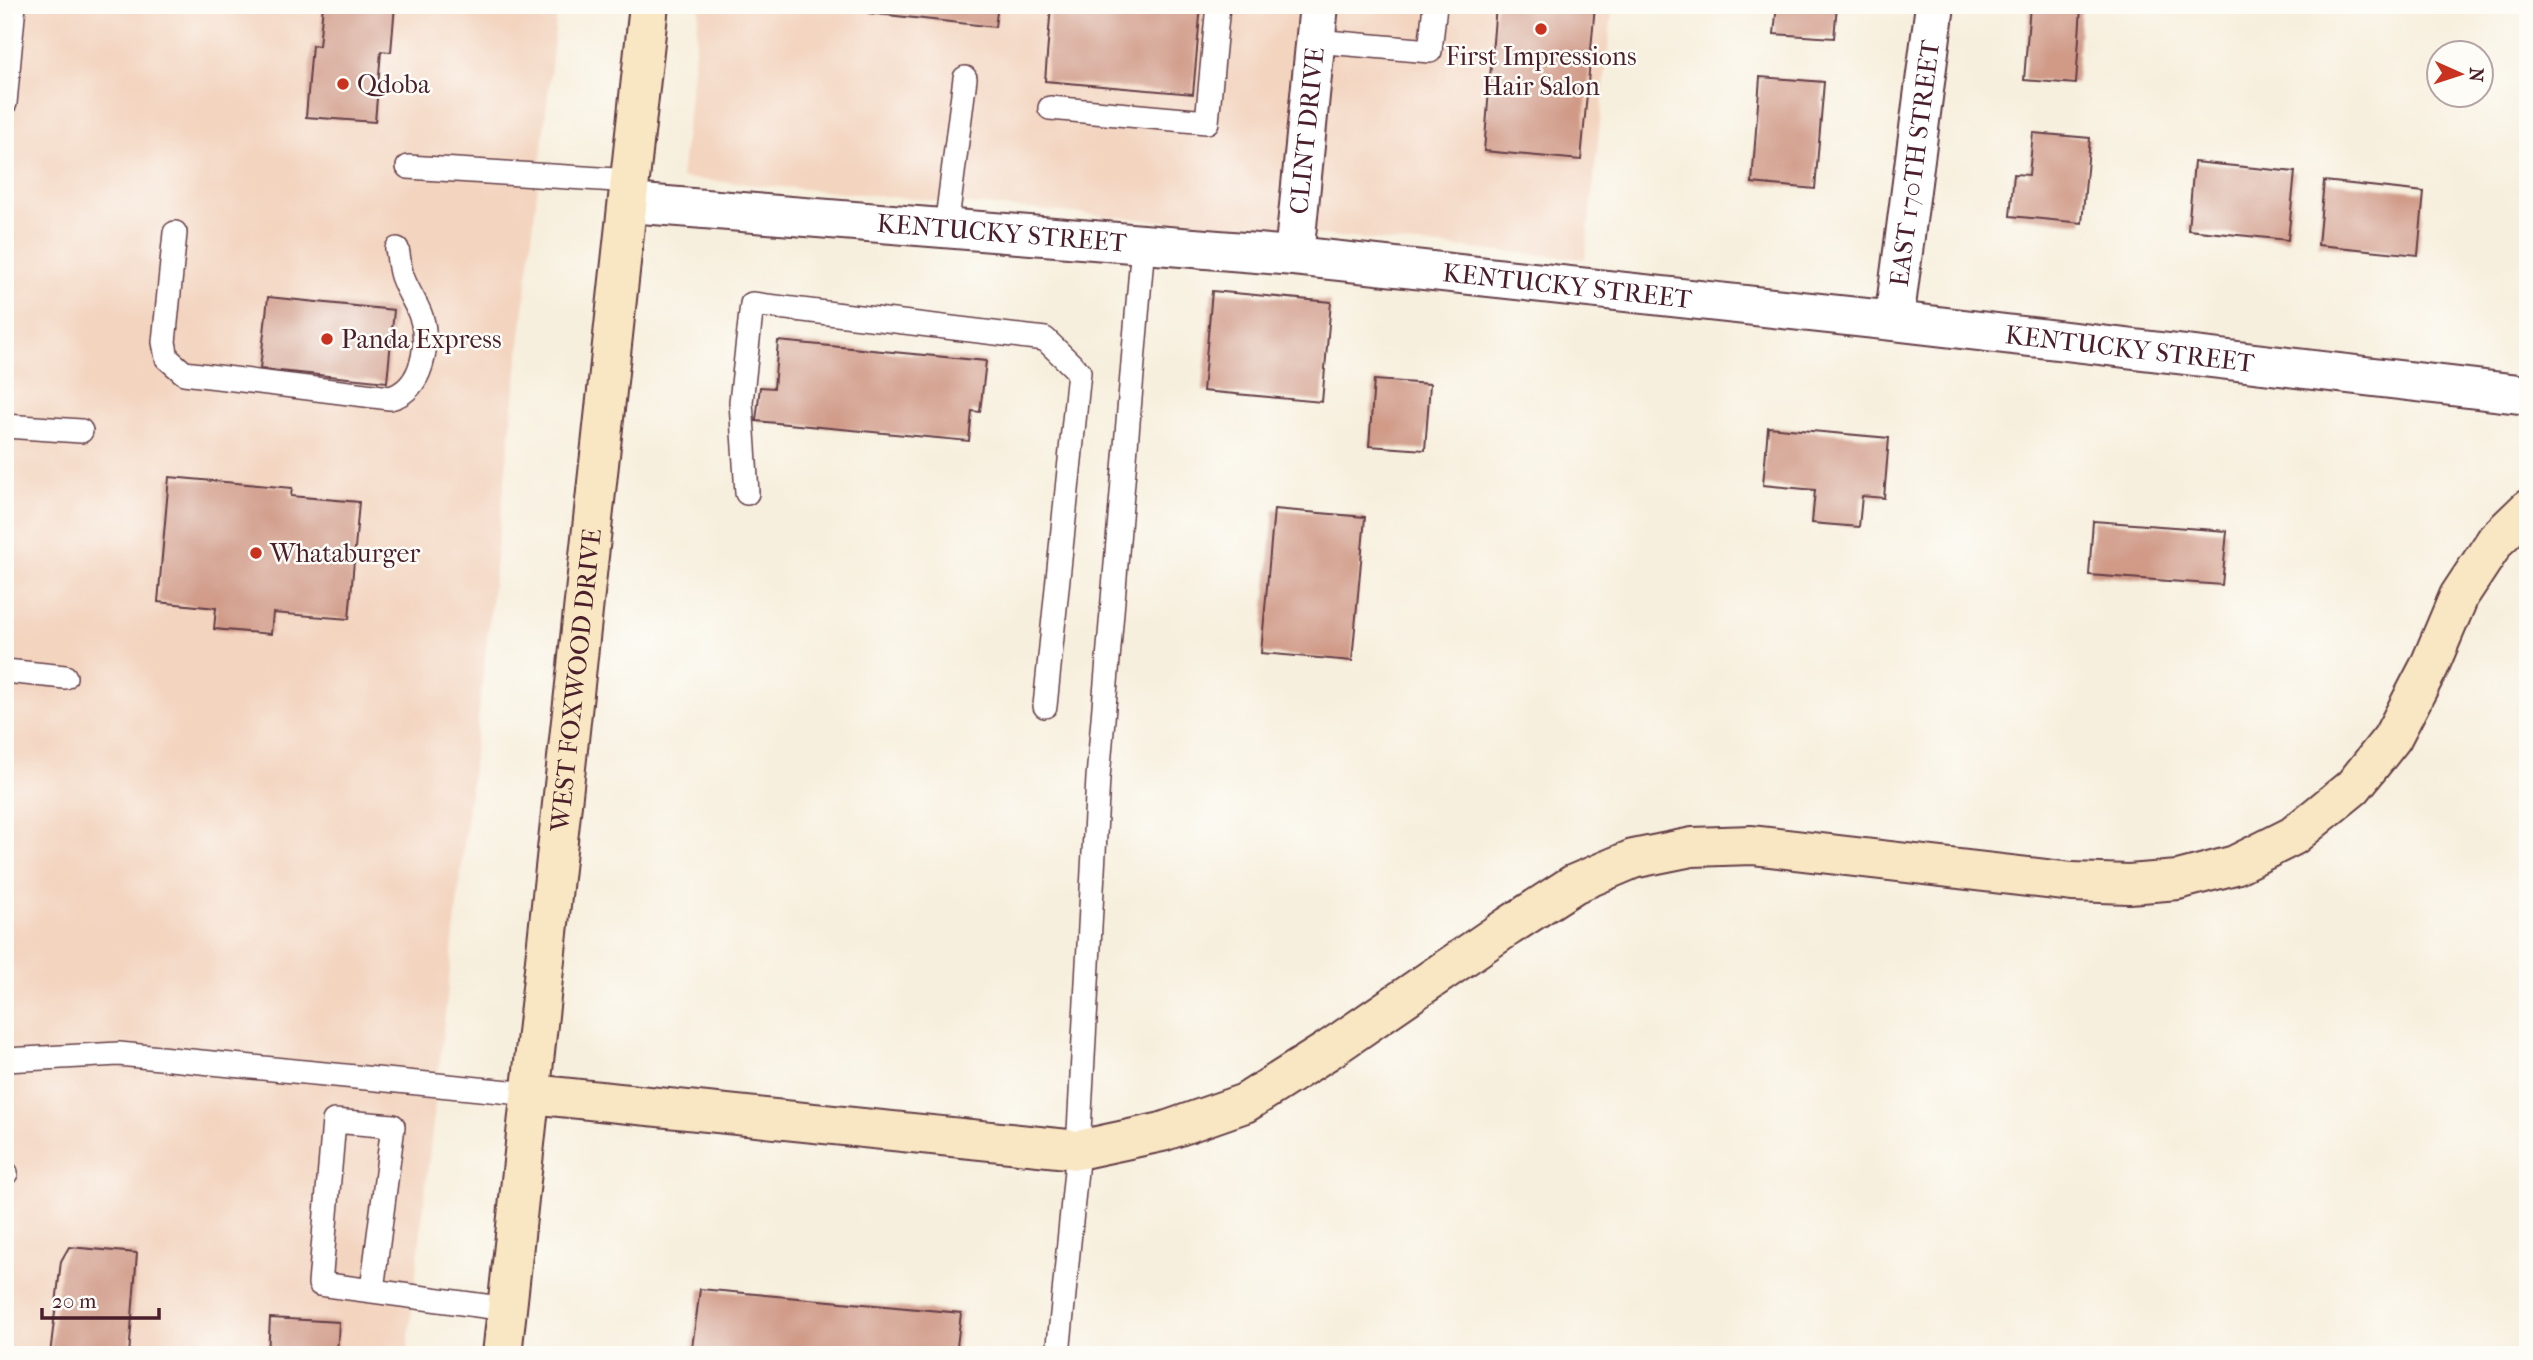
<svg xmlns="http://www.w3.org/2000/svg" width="2533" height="1360" font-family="'IM FELL French Canon',serif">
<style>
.built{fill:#f3d4bf}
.building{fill:#d09a87}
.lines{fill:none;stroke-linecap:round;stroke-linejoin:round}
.lane-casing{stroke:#643e46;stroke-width:26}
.street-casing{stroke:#643e46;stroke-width:42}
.secondary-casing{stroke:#643e46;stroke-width:42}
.lane{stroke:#fff;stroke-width:23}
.street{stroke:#fff;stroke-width:38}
.secondary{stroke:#f9e7c3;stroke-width:38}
.poi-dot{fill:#c8321e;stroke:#fdfcf7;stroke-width:2.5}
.labels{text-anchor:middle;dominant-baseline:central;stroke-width:5;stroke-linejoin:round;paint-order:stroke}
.poi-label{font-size:26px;fill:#4a1f2b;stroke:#fdfcf7;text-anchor:start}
.street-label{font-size:26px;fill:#4a1f2b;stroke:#fdfcf7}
</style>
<rect width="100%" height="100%" fill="#fdfcf7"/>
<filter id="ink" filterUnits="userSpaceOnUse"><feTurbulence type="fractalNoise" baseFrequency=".0143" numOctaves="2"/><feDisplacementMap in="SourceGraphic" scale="14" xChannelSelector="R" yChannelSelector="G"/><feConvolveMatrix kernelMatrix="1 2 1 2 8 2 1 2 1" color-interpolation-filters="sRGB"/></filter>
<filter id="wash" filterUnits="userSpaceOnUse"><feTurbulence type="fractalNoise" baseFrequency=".00686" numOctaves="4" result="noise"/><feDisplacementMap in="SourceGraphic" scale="28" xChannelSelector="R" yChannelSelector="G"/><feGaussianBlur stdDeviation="1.57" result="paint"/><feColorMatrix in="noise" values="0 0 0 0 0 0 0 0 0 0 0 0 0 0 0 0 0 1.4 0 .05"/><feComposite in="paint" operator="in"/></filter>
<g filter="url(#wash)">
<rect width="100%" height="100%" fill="#f7efdd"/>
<path class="built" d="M5 5H558L407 1355H5Z
M700 5H1613L1585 259 681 178Z"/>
<g id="blocks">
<path class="building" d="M323 5H395L391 52 381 51 375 122 306 117 312 45 319 46Z
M870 5H998L995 27 870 13Z
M1051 5H1201L1193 94 1045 81Z
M1496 5H1595L1581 160 1484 151Z
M1777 5H1837L1834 38 1774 34Z
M2030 5 2081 7 2076 84 2024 80Z
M1760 77 1824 82 1815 189 1752 183Z
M2033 133 2090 138 2082 223 2010 216 2014 174 2029 175Z
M2194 162 2295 172 2288 240 2188 230Z
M2324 181 2424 192 2418 255 2318 245Z
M1212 291 1331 302 1322 402 1203 391Z
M268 297 394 310 387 382 260 369Z
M778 341 986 361 980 412 972 411 969 441 756 421 760 387 774 388Z
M1374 380 1430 384 1425 450 1369 446Z
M1768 427 1889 438 1884 498 1862 496 1859 527 1812 523 1815 490 1763 485Z
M169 477 292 488 291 496 359 502 349 619 273 613 271 634 214 629 216 608 158 602Z
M1274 509 1365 517 1352 661 1261 653Z
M2093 521 2227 531 2222 585 2089 575Z
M69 1247 137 1253 129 1355H50L61 1261Z
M700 1289 961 1313 956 1355H691Z
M270 1318 339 1322 337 1355H268Z"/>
</g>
</g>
<g filter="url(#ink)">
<use href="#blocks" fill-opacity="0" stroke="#643e46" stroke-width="2"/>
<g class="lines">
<g class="lane-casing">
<path id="lane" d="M1315 41 1430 51 1435 5
M5 103 14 5
M1050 108 1207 122 1218 5
M408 167 632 181
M946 228 965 78
M175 233 164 342 167 358 184 373 390 398C418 391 427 357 424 331 423 311 408 294 402 276 399 267 399 257 397 249
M5 426 81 431
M747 493 741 402 752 304 1045 339 1079 372 1045 706
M5 671 65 677
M5 1060 119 1054 531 1094
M5 1173H6
M372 1290 393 1126 334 1121 320 1284 507 1309
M1058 1355 1078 1150 1098 778 1143 244"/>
</g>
<g class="street-casing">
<g id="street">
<path id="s1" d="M629 203 1294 256 1894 321 2528 395"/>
<path id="s2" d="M1294 256 1319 5"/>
<path id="s3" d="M1894 321 1935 5"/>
</g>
</g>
<g class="secondary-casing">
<g id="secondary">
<path d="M531 1094 1078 1150 1162 1132 1245 1103 1327 1051 1509 926 1574 884 1633 859 1692 847 1752 845 2072 882 2129 884 2178 880 2235 865 2293 836 2353 787 2392 738 2429 667 2459 596 2496 540 2528 509"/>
<path id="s4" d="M502 1355 649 5"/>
</g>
</g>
<use href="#lane" class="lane"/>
<use href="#street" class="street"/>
<use href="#secondary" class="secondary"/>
</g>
</g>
<g class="poi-dot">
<circle cx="1541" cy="29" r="7"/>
<circle cx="343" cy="84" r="7"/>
<circle cx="327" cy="339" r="7"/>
<circle cx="256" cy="553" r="7"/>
</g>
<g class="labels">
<g class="poi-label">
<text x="1541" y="56" text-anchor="middle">First Impressions<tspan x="1541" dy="30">Hair Salon</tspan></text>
<text x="357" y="84">Qdoba</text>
<text x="341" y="339">Panda Express</text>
<text x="270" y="553">Whataburger</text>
</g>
<g class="street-label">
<text stroke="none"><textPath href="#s2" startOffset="126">CLINT DRIVE</textPath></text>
<text stroke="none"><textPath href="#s3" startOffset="159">EAST 170TH STREET</textPath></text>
<text stroke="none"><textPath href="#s1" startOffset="374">KENTUCKY STREET</textPath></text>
<text stroke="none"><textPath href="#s1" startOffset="942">KENTUCKY STREET</textPath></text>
<text stroke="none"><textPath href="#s1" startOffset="1508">KENTUCKY STREET</textPath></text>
<text stroke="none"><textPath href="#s4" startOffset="679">WEST FOXWOOD DRIVE</textPath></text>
</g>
</g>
<rect width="2533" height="1360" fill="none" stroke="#fdfcf7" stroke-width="28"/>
<g transform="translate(2460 74) rotate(93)"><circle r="33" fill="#fdfcf7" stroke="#b5a4a5" stroke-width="2"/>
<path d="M0-5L12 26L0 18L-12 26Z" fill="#c8321e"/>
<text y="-10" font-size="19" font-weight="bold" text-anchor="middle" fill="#4a1f2b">N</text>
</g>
<path d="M42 1308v10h117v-10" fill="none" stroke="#4a1f2b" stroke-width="3.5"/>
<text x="52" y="1308" font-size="21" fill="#4a1f2b" stroke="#fdfcf7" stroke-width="5" paint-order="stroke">20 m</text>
</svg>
